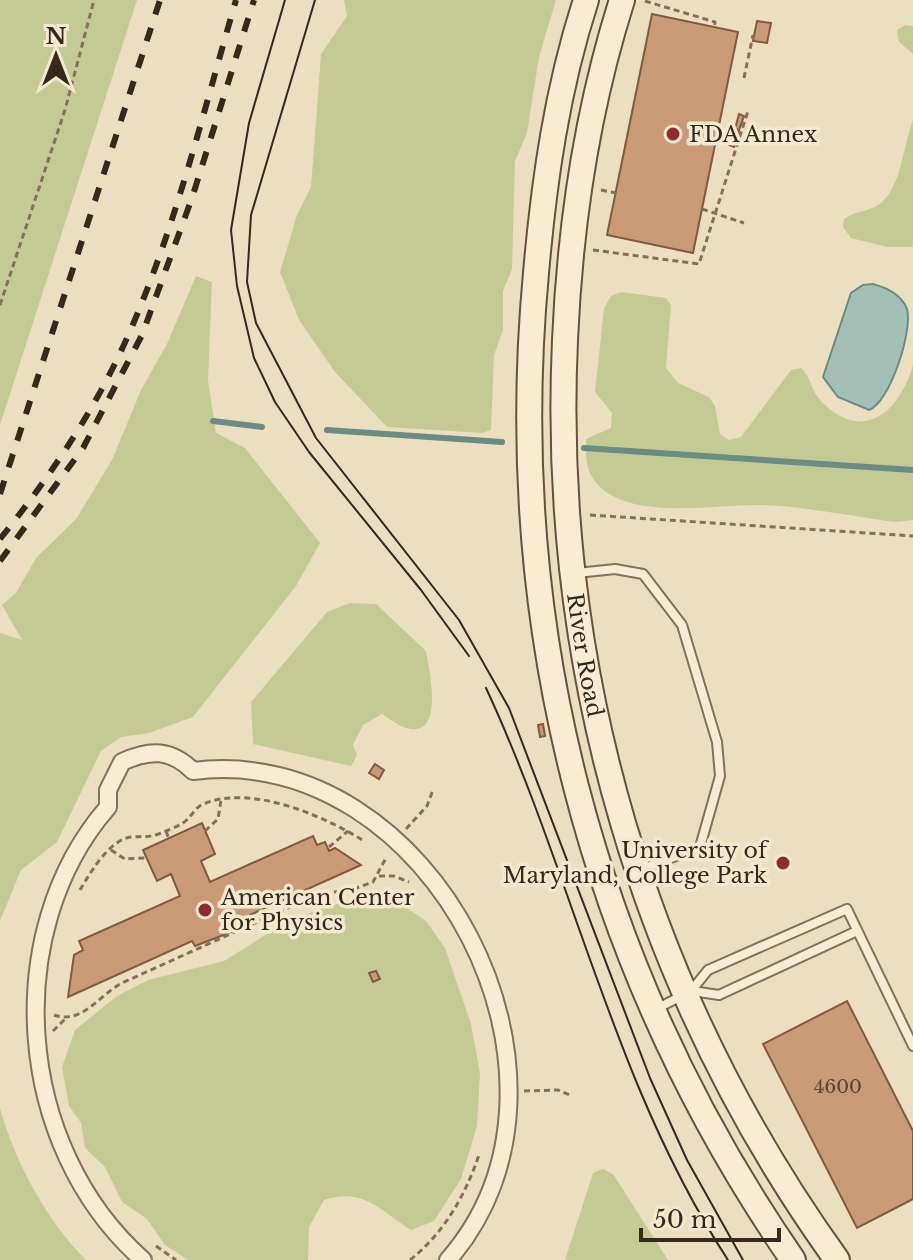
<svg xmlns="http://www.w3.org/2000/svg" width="913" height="1260" font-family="'Libre Baskerville',serif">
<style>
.green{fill:#c4ca94}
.water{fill:#a3bfb6;stroke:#6a8c84;stroke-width:2}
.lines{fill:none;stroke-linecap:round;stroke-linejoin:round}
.stream{stroke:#6a8c84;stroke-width:6}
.building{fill:#ca9976;stroke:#835a3f;stroke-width:2}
.lane-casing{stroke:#857058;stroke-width:12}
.street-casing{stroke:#857058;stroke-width:20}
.secondary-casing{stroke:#67513c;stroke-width:28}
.path{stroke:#857058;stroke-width:3;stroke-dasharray:6 4;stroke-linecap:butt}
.lane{stroke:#f8edd3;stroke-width:8}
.street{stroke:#f8edd3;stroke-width:16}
.secondary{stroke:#f8edd3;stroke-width:24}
.tram{stroke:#35281d;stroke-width:2}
.rail{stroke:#35281d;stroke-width:6;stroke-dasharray:14 14;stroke-linecap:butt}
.poi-dot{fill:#922a2b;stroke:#f4e9cf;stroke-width:3}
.labels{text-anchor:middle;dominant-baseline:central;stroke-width:7;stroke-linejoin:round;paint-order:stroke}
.number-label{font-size:18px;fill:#5a4433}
.poi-label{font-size:22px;fill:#35281d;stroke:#f4e9cf;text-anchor:start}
.street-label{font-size:22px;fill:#35281d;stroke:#f4e9cf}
</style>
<rect width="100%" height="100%" fill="#ecdfc0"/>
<path class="green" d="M0 0H137L0 425Z
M344 0H556L539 57 527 133 515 161 512 269 503 291V330L494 355 491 430 482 433 387 427 335 372 299 320 280 272 297 215 311 187 321 54 347 16Z
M905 25 913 26V54L899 42 897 30Z
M913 120V247H887L851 238 843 227 844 219C856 210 872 212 883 201 901 185 904 143 913 120Z
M196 276 212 282 208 380 216 433 245 448 320 543 296 586 193 717 149 733 121 737 101 751 57 842 21 870 0 921V633L22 640 2 605 16 593 36 558 76 519 112 460 141 390 167 344Z
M621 292 666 298 671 305 666 368 678 383 709 397 715 406 720 434 729 440 741 437 791 370 801 368C811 377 811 390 820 400 861 444 899 414 913 365V520L894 522C850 516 804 506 759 505 714 504 617 524 591 475 585 465 586 450 586 439L611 428 612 413 595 392 604 308 611 296Z
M350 603 376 604 426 651C429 669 444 733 411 729 401 728 390 719 382 714L363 725 353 745 357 755 351 766 253 744 251 702 327 612Z
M361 899 398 902 426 921 445 948 471 1024 480 1073 477 1126 461 1179 434 1221 411 1230C380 1210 363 1187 324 1200L309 1227 308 1260H188L165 1245 146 1218 122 1202 105 1167 85 1148 81 1123 69 1106 62 1067 75 1030 117 996 148 980 224 961 280 926 323 907Z
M0 1108C15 1162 46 1220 86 1260H0Z
M603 1169 613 1174 668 1260H565L593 1173Z"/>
<path class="water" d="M873 284C887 288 901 294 907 309 913 331 890 402 869 410L838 397 823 377 851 293 863 285Z"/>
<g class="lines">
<path class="stream" d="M213 421 262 427
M327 430 502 442
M584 448 913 470"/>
</g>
<path class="building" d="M652 14 738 32 693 253 607 235Z
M757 21 771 23 767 43 753 41Z
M739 114 744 116 739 130 735 129Z
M734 130 739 132 734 147 729 145Z
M543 724 545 736 540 737 538 725Z
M375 764 384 770 379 779 369 773Z
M202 823 215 854 201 861 210 882 313 836 317 845 325 842 329 851 335 848 361 865 230 924 234 931 195 946 192 941 68 997 74 955 83 950 79 941 180 896 171 874 157 881 143 850Z
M376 971 380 979 373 982 369 973Z
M847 1001 913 1131V1199L857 1228 763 1044Z"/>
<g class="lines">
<g class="lane-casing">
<path id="lane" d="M577 573 615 569 643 574 682 625 717 742 720 776 700 847 642 869
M692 991 719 995 857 931
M658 1008 691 991 708 970 847 909 913 1046"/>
</g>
<g class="street-casing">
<path id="street" d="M143 1260C14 1146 0 931 108 807V790L122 762C150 749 171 749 193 771 432 741 606 1080 448 1260"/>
</g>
<g class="secondary-casing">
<g id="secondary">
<path d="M586 0C557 89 544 181 536 273 503 625 592 969 793 1260"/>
<path id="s1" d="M622 0C587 110 570 225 565 340 550 669 644 992 837 1260"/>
</g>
</g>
<path class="path" d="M645 1 715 22 714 27
M744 78 753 35
M601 190 616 193
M702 209 744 223
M593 250 699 264 748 111
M0 305 65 110 94 0
M590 515 913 536
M406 829 427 806 433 790
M166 831 169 839
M205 831 218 819 221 800
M329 847 348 831
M111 850 125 859 146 858
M379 876H394L409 882
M80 890C90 873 109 840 131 837 142 836 149 838 161 833 168 830 177 827 183 823 192 817 195 806 206 803 253 785 324 816 364 841
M54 1015C82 1025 99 995 122 983L321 893 348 891 373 882 386 858
M53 1031 65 1019
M524 1091 558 1090 572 1096
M156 1246 176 1260
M410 1260C444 1233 465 1196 479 1155"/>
<use href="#lane" class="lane"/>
<use href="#street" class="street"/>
<use href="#secondary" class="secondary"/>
<path class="tram" d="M285 0 249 123 231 230 237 286 254 358 275 402 309 452 421 590 469 656
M315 0 251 215 247 282 256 323 316 438 459 620 509 708 650 1078 687 1160 743 1260
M486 688C573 875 614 1086 728 1260"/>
<path class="rail" d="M0 494 160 0
M0 539C50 477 95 410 127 338 175 230 203 113 236 0
M0 561 83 448 142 335 192 198 254 0"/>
</g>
<g class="poi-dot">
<circle cx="673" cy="134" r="8"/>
<circle cx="783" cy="863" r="8"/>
<circle cx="205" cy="910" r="8"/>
</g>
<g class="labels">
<g class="number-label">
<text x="838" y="1087">4600</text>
</g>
<g class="poi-label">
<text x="689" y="134">FDA Annex</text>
<text x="767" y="850" text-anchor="end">University of<tspan x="767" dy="25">Maryland, College Park</tspan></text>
<text x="221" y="897">American Center<tspan x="221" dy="25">for Physics</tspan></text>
</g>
<g class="street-label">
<text stroke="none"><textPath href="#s1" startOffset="662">River Road</textPath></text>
</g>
</g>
<g transform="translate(56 56)" stroke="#f4e9cf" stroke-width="6" paint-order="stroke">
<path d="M0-6L14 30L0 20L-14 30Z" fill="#35281d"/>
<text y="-12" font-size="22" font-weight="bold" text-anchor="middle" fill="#35281d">N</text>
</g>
<path d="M641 1228v12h138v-12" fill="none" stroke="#35281d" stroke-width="4"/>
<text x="653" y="1228" font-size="24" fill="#35281d" stroke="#f4e9cf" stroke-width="6" paint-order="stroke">50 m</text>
</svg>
